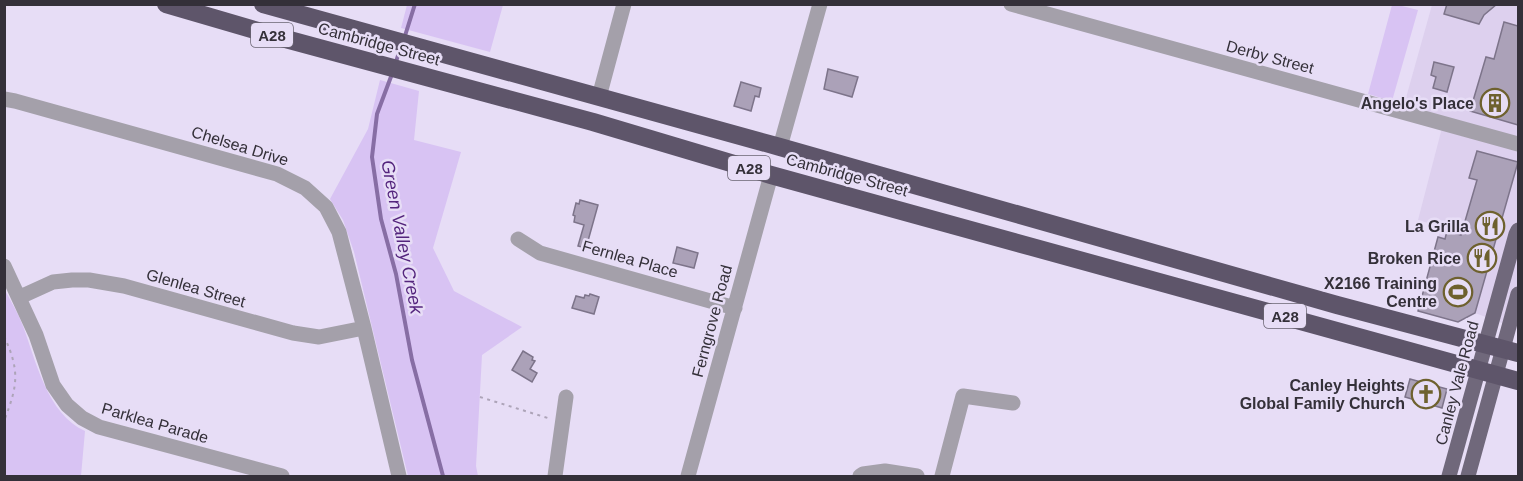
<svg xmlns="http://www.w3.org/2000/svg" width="1523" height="481" font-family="Helvetica,sans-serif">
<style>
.built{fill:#ddd0ee}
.green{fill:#d8c3f3}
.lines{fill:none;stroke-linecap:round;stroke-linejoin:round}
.stream{stroke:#876ea4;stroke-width:4}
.building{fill:#aba1b8;stroke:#7d748a;stroke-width:1.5}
.path{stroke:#ada4b8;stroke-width:2;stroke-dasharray:3 4.5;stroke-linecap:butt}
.minor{stroke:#a4a0aa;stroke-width:15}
.major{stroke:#70687b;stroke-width:15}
.highway{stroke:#5e556a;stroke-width:18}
.labels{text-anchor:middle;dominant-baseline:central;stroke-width:5;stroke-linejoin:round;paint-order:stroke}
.shield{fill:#e7ddf6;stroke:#6a6472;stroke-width:1.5}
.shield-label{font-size:15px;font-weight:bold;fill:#343039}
.street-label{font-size:16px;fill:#343039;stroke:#e7ddf6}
.poi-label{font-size:16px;font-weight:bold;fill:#343039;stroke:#e7ddf6;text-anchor:end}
.water-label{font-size:18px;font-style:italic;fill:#54257d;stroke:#e7ddf6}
</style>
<rect width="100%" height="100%" fill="#e7ddf6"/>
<path class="built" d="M1432 5H1518V329L1475 313 1458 322 1418 311 1441 227 1418 220 1443 124 1402 112Z"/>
<path class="green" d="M407 5V4L503 5 490 52 401 28Z
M1392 5H1398L1418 10 1392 101 1368 94Z
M380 80 419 91 414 140 461 152 433 248 454 291 522 327 482 355 476 466 478 476H408L354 252 343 220 330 199 368 129Z
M4 289C11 301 18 313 23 326 36 361 47 414 85 431L81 476H5Z"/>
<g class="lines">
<path class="stream" d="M404 39 415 4
M395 65 400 49
M392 74 377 114 372 157 381 219 396 274 412 360 443 476"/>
</g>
<path class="building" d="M1447 4H1497L1484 15 1479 24 1444 14Z
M1504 22 1518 26V125L1470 111 1486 57 1494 59Z
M1434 62 1454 67 1447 92 1433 88 1436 77 1431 75Z
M828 69 858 77 852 97 824 89Z
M741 82 761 88 759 97 755 96 751 111 734 106Z
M1477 151 1518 162 1475 313 1458 322 1418 311 1438 237 1445 239 1447 231 1461 235 1477 180 1469 178Z
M580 200 598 205 586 248 578 246 584 225 574 222 575 216 573 215 576 203 579 204Z
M677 247 698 253 694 268 673 263Z
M590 294 599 297 594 314 572 308 576 296 584 298 585 295 589 296Z
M523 351 533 357 532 360 535 361 530 369 537 373 532 382 512 370Z
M1410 379 1447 389 1442 408 1405 397Z"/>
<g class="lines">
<path class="path" d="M4 336C20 371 18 385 4 421
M480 397 551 419"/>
<path class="minor" d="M1011 4 1518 144
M599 97 624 4
M4 99 15 101 277 174 305 188 326 207 339 232 364 328 399 476
M780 147 820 4
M518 239 540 253 735 308
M4 266 36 335 53 385 67 405 82 418 99 427 282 476
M20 297 53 282 72 280H89L124 286 293 333 319 337 364 328
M555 476 566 397
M688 476 771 175
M860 476 863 474 885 471 917 476
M942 476 963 396 1013 403"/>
<path class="major" d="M1449 476 1516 234 1518 230
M1468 476 1518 294"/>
<path class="highway" d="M166 4 282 38 593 122 771 175 1518 381
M263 4 780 147 1337 305 1518 353"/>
</g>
<defs>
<g id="building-ring" transform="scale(1.5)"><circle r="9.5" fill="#e7ddf6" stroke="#6e612e" stroke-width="1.5"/><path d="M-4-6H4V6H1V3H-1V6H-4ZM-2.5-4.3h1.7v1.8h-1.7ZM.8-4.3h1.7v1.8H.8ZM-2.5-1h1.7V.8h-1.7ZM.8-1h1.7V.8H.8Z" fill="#6e612e"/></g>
<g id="restaurant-ring" transform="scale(1.5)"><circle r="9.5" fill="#e7ddf6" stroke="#6e612e" stroke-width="1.5"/><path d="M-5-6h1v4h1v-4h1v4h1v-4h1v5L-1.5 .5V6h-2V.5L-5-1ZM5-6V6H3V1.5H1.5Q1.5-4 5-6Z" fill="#6e612e"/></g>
<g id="stadium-ring" transform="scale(1.5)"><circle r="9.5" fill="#e7ddf6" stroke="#6e612e" stroke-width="1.5"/><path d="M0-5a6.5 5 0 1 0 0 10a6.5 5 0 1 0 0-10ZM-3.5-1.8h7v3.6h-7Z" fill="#6e612e"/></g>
<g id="church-ring" transform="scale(1.5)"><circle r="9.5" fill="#e7ddf6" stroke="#6e612e" stroke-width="1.5"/><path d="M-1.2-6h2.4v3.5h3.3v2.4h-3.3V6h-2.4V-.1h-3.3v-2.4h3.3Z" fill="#6e612e"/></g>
</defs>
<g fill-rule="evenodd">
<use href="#building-ring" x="1495" y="103"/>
<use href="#restaurant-ring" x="1490" y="226"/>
<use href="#restaurant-ring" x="1482" y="258"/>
<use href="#stadium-ring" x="1458" y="292"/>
<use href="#church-ring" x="1426" y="394"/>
</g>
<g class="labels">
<g class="shield">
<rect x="251" y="23" width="42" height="24" rx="4.5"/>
<rect x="728" y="156" width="42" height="24" rx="4.5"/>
<rect x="1264" y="304" width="42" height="24" rx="4.5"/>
</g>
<g class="shield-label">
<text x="272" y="35">A28</text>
<text x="749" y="168">A28</text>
<text x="1285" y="316">A28</text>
</g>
<g class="street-label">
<text transform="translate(379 44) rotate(15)">Cambridge Street</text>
<text transform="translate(1270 57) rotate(15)">Derby Street</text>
<text transform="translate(240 146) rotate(17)">Chelsea Drive</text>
<text transform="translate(847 175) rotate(15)">Cambridge Street</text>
<text transform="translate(630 259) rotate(16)">Fernlea Place</text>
<text transform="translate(196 288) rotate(16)">Glenlea Street</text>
<text transform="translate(712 321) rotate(-75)">Ferngrove Road</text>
<text transform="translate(1457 383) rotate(-75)">Canley Vale Road</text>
<text transform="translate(155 423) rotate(16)">Parklea Parade</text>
</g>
<g class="poi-label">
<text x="1474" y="103">Angelo's Place</text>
<text x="1469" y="226">La Grilla</text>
<text x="1461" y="258">Broken Rice</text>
<text x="1437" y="283">X2166 Training<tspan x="1437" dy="18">Centre</tspan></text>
<text x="1405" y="385">Canley Heights<tspan x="1405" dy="18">Global Family Church</tspan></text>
</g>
<g class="water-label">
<text transform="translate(402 237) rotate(79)">Green Valley Creek</text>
</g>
</g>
<rect width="1523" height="481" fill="none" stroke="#343039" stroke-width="12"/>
</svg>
